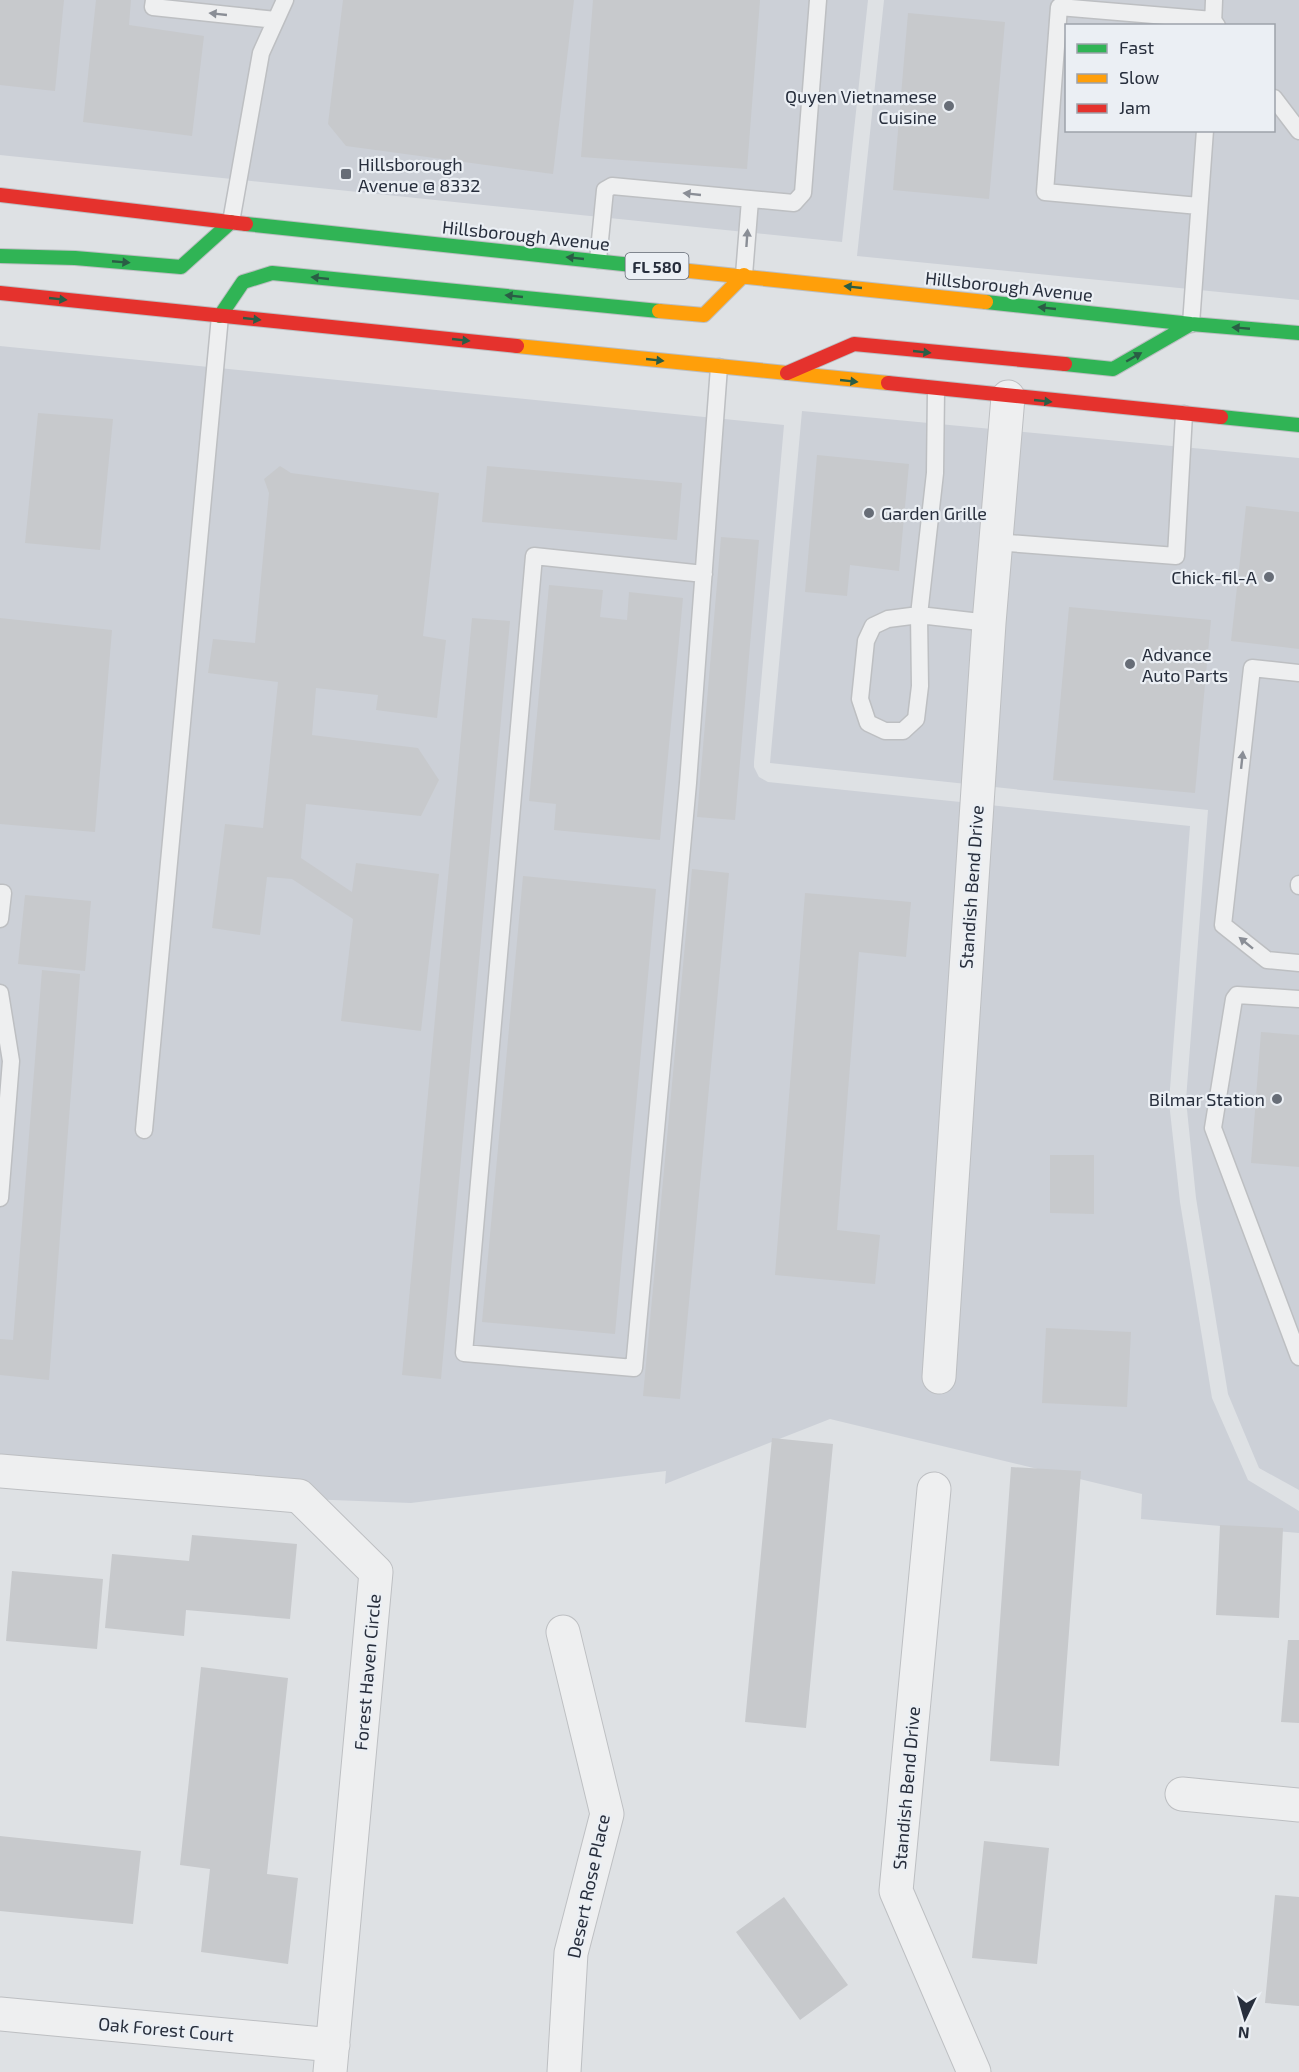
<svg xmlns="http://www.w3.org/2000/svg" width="1299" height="2072" font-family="'Exo 2',sans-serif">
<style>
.built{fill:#ccd0d7;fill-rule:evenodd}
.building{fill:#c7c9cc}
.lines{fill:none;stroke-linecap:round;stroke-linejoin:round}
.lane-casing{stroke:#bdbfc2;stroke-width:19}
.street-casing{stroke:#bdbfc2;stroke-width:35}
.fast-casing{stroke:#bbbec1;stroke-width:16}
.slow-casing{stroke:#bbbec1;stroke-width:16}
.jam-casing{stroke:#bbbec1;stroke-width:16}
.lane{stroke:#eeeff0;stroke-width:16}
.street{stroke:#eeeff0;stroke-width:33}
.fast{stroke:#30b455;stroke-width:14}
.slow{stroke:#ff9f0a;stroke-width:14}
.jam{stroke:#e5322d;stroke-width:14}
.oneway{fill:#8a8e96}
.oneway2{fill:#2a5d45}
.poi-dot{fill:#676d77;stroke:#ebeff4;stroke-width:2}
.labels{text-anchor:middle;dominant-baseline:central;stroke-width:4.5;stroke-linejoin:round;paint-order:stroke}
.shield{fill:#ebeff4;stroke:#626873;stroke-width:1.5}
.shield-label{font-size:16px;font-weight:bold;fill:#272e3c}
.poi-label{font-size:18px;fill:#272e3c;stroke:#ebeff4;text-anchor:end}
.street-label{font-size:18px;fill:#272e3c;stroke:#ebeff4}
</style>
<rect width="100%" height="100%" fill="#dee1e4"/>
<path class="built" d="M0 0H868L842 242 0 155Z
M884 0H1299V300L857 256ZM1066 26H1274V130H1066Z
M0 346 784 425 754 762V767L759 777 768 782 1190 826 1169 1102 1180 1202 1212 1398 1248 1480 1299 1511V1533L1141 1519 1142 1494 830 1419 665 1484 666 1471 411 1503 0 1487Z
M802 411 1299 458V1490L1259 1468 1228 1394 1196 1198 1186 1100 1208 810 770 763Z"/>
<path class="building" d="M0 0H64L55 91 0 85Z
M96 0H131L129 25 204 36 192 136 83 122Z
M343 0H574L553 174 346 146 328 124Z
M593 0H760L747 169 581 157Z
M908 13 1005 22 989 199 893 190Z
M38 413 113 419 100 550 25 543Z
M817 455 909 464 899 571 850 565 847 596 805 592Z
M280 466 291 473 439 493 423 636 446 640 437 718 376 710 378 695 316 688 312 735 418 748 439 780 421 816 306 804 301 858 352 892 356 863 439 874 421 1031 341 1021 353 919 292 879 267 877 260 935 212 928 225 824 263 828 278 682 208 673 213 639 255 643 269 493 264 479Z
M487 466 682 483 677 540 482 522Z
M1246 506 1299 512V649L1231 641Z
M721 537 759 540 735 820 697 817Z
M549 585 603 590 600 617 627 620 629 592 683 598 660 840 554 830 556 804 529 801Z
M1069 607 1211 620 1195 793 1053 780Z
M0 618 112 630 95 832 0 824Z
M472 618 510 621 441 1379 402 1375Z
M692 869 729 873 680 1399 643 1396Z
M523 876 656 889 615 1334 482 1322Z
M805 893 911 902 906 957 859 952 837 1230 880 1235 875 1284 775 1275Z
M25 895 91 901 85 971 18 964Z
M42 970 80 974 49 1380 0 1375V1339L13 1340Z
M1261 1032 1299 1035V1167L1251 1163Z
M1050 1155H1094V1214L1050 1213Z
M1046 1328 1131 1332 1127 1407 1042 1403Z
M772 1438 833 1444 806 1728 745 1722Z
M1011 1467 1081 1471 1059 1766 990 1761Z
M1220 1525 1283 1528 1279 1618 1216 1615Z
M192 1535 297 1544 290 1619 186 1610 184 1636 105 1628 112 1554 189 1561Z
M12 1571 103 1579 97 1649 6 1641Z
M1288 1640H1299V1723L1281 1722Z
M201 1667 288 1678 267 1874 298 1878 288 1964 201 1952 210 1869 180 1865Z
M0 1836 141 1851 133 1924 0 1911Z
M984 1841 1049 1848 1037 1964 972 1958Z
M1275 1895 1299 1897V2006L1265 2003Z
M784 1897 848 1985 800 2020 736 1932Z"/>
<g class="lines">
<g class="lane-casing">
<path id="lane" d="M154 0 153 7 276 20
M1213 26 1214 0
M1274 98 1299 131
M1199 206 1045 192 1059 7 1213 20 1217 26
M231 222 261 53 285 0
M598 260 605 190 612 186 794 203 803 193 818 0
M744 275 750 200
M1191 324 1205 130
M936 390 935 473 919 615 989 623
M995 542 1176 556 1184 414
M704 574 534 556 464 1353 634 1368 688 783 719 367
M919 615 920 686 916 719 903 731H885L868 723 860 699 866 641 873 626 888 619Z
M1299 673 1252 668 1223 925 1267 960 1299 963
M1299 884V886
M0 893H3L0 919
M0 993 11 1061 0 1198
M1299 999 1237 995 1234 999 1213 1128 1299 1357
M144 1130 220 316"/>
</g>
<g class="street-casing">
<path id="street" d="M939 1377 989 623 1008 397
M0 1471 299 1496 376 1572 330 2072
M934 1489 896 1891 974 2072
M563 1632 607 1814 571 1953 564 2072
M1182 1794 1299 1805
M0 2014 333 2045"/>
</g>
<g class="fast-casing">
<path id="fast" d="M246 224 651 267
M0 256 75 258 181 267 231 222
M986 302 1191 324 1299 333
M220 316 243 282 272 273 659 311
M1065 364 1113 369 1191 324
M1221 417 1299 425"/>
</g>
<g class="slow-casing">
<path id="slow" d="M651 267 986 302
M659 311 704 315 744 275
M517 346 888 383"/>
</g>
<g class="jam-casing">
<path id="jam" d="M0 195 246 224
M0 293 517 346
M787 373 854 344 1065 364
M888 383 1221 417"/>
</g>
<use href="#lane" class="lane"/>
<use href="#street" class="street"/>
<use href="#fast" class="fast"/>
<use href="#slow" class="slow"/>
<use href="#jam" class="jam"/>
</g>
<defs><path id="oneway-solid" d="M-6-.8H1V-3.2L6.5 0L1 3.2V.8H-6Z" transform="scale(1.5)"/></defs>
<g class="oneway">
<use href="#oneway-solid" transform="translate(218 14) rotate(-174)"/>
<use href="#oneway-solid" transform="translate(692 194) rotate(-174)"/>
<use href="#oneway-solid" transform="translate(747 238) rotate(-86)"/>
<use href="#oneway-solid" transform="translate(1242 760) rotate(-84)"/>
<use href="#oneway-solid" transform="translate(1246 943) rotate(-141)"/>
</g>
<g class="oneway2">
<use href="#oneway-solid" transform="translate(575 258) rotate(-174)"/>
<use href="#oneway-solid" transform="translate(121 262) rotate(5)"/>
<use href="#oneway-solid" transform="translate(320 278) rotate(-174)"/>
<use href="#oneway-solid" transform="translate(853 287) rotate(-174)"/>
<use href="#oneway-solid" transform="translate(514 296) rotate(-174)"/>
<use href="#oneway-solid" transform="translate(58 299) rotate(6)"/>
<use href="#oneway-solid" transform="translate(1047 308) rotate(-174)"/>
<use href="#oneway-solid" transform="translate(252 319) rotate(6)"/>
<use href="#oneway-solid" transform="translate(1241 328) rotate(-175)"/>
<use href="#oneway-solid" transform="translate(461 340) rotate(6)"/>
<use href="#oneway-solid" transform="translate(922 352) rotate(6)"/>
<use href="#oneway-solid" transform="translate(1134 357) rotate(-30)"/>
<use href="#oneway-solid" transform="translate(655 360) rotate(6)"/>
<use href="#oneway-solid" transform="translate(849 381) rotate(6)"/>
<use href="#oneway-solid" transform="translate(1043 401) rotate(6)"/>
</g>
<g class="poi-dot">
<circle cx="949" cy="106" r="6"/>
<rect x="340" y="168" width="12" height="12" rx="3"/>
<circle cx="869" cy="513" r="6"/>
<circle cx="1269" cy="577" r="6"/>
<circle cx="1130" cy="664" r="6"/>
<circle cx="1277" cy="1099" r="6"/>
</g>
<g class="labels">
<rect class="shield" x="625.5" y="253" width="63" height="26" rx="4.5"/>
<g class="shield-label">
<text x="657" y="266">FL 580</text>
</g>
<g class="poi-label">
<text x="937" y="96">Quyen Vietnamese<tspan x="937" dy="21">Cuisine</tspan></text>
<text x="358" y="164" text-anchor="start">Hillsborough<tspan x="358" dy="21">Avenue @ 8332</tspan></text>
<text x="881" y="513" text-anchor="start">Garden Grille</text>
<text x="1257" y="577">Chick-fil-A</text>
<text x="1142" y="654" text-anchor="start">Advance<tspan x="1142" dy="21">Auto Parts</tspan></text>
<text x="1265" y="1099">Bilmar Station</text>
</g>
<g class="street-label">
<text transform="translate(526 235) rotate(6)">Hillsborough Avenue</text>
<text transform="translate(1009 286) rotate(6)">Hillsborough Avenue</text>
<text transform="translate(971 887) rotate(-86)">Standish Bend Drive</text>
<text transform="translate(367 1672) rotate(-85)">Forest Haven Circle</text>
<text transform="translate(906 1788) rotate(-85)">Standish Bend Drive</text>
<text transform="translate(588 1886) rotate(-78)">Desert Rose Place</text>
<text transform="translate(166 2029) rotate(5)">Oak Forest Court</text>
</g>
</g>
<rect x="1065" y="24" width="210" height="108" fill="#ebeff4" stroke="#9da2aa" stroke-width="1.5"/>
<rect x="1077" y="44" width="30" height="9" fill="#30b455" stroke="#9da2aa" stroke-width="1.5"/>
<text x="1119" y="54" font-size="18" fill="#272e3c">Fast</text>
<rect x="1077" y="74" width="30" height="9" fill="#ff9f0a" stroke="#9da2aa" stroke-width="1.5"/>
<text x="1119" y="84" font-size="18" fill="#272e3c">Slow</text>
<rect x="1077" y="104" width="30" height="9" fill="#e5322d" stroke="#9da2aa" stroke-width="1.5"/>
<text x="1119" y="114" font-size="18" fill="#272e3c">Jam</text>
<g transform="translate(1245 2018) rotate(185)" stroke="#ebeff4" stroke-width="4.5" paint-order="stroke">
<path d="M0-4.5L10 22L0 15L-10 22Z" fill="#272e3c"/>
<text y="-9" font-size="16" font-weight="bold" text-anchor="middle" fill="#272e3c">N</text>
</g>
</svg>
